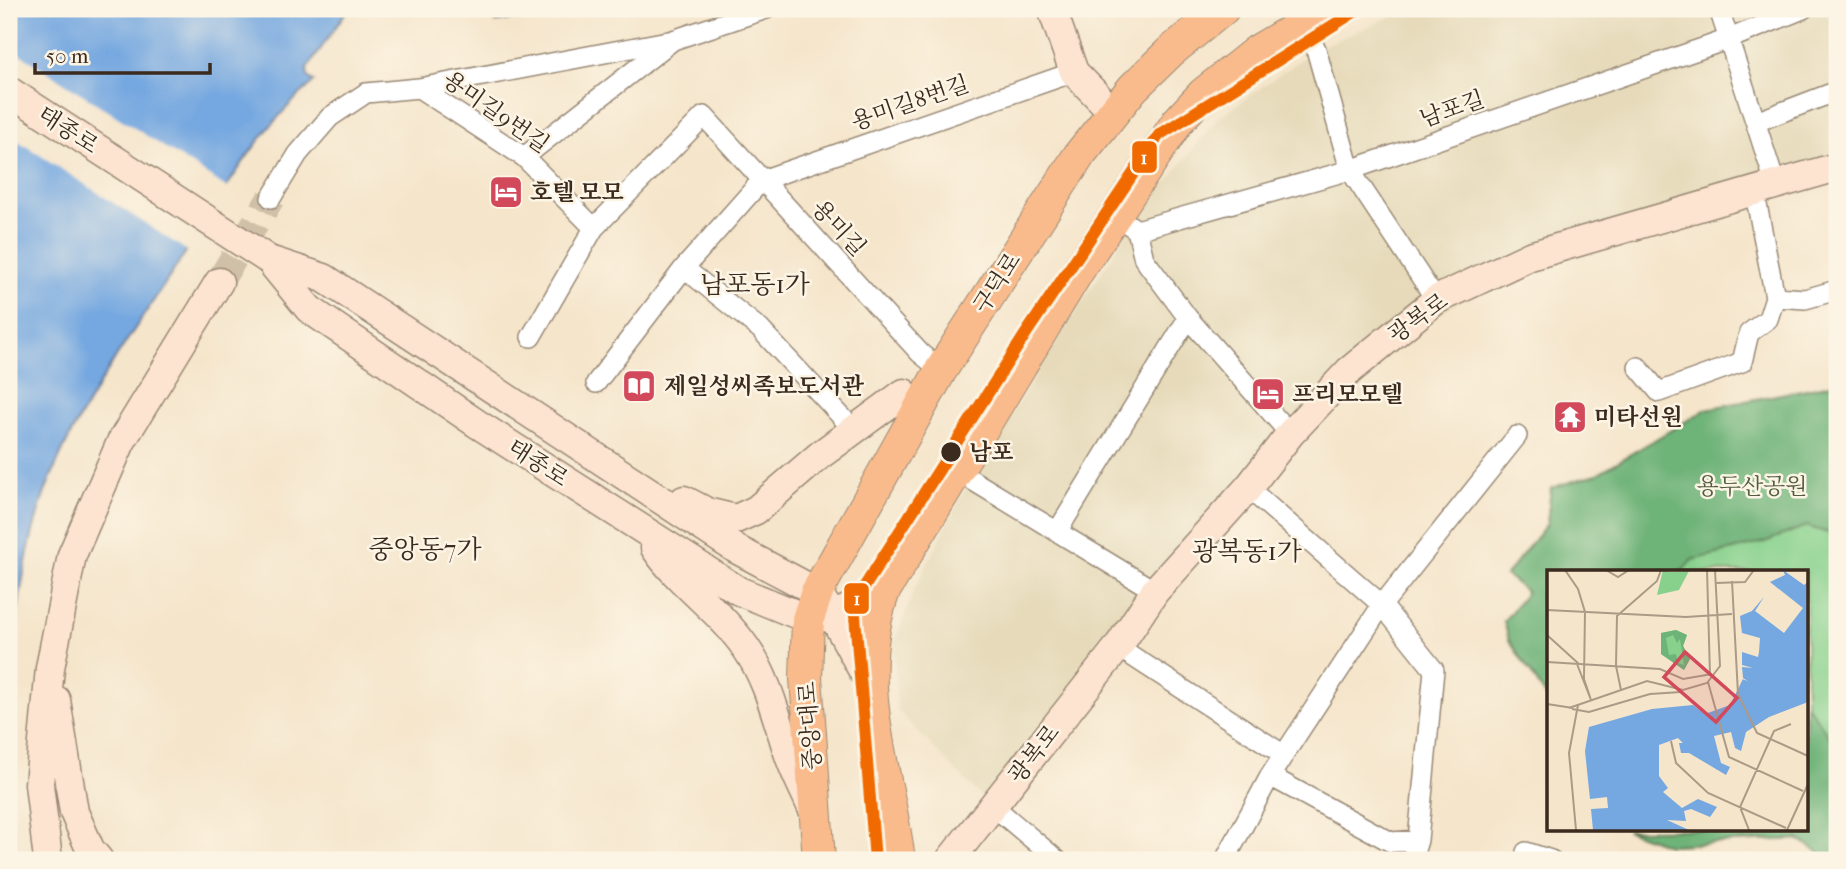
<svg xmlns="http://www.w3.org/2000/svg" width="1846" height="869" font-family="'IM FELL French Canon','Noto Serif KR',serif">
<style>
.built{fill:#e6daba}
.green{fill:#88d18d;stroke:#627e56;stroke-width:2}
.forest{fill:#6eb378;stroke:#546e4b;stroke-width:2}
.water{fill:#75a7e0;stroke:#58687f;stroke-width:2}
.pier{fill:#f5e5cb}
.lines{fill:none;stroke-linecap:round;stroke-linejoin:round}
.secondary-tunnel{stroke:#d0c0a8;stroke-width:28;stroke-dasharray:28 14;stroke-linecap:butt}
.street-casing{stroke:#988874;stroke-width:22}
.secondary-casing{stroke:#988874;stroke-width:31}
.primary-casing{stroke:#988874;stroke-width:34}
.street{stroke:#fff;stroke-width:19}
.secondary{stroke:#fde4d1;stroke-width:28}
.primary{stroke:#fabb8c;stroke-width:32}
.secondary-bridge-casing{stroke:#988874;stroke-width:31;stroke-linecap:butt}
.secondary-bridge{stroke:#fde4d1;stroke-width:28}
.metro-1-casing{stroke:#fcf5e5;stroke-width:18}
.metro-1{stroke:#f06a00;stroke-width:12}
.stop-dot{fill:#3b2a1e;stroke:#fcf5e5;stroke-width:2.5}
.labels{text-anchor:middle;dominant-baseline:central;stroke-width:5;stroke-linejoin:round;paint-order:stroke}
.street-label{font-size:23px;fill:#3b2a1e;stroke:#fcf5e5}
.poi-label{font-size:23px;font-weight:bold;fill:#3b2a1e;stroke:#fcf5e5;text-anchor:start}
.stop-label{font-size:23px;font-weight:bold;fill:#3b2a1e;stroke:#fcf5e5;text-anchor:start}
.park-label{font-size:23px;fill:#525c3f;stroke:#fcf5e5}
.quarter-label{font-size:26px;fill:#3b2a1e;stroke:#fcf5e5}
.inset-river{fill:none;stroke:#75a7e0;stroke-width:3.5}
.inset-road{fill:none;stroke:#ab9a86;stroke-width:2}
.view{fill:#d1495b;fill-opacity:0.15;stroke:#d1495b;stroke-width:3.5}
.inset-edge{fill:none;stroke:#3b2a1e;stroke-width:3.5}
.line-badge{stroke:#fcf5e5;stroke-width:2.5}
.badge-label{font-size:19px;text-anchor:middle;font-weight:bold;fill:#fff}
</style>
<rect width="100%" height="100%" fill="#fcf5e5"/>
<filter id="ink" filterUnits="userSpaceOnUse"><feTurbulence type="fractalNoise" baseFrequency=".0143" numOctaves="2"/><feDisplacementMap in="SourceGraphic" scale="14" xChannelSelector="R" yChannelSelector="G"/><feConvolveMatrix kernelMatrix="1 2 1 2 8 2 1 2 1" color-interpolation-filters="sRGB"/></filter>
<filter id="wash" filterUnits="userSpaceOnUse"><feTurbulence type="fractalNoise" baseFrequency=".00686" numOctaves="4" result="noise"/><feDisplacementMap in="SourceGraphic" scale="28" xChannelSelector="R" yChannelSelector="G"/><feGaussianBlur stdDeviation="1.57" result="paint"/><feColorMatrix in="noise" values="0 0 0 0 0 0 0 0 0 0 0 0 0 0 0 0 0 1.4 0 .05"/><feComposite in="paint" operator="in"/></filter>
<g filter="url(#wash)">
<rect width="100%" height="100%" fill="#f5e5cb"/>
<path class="built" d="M1409 9H1837V167L1530 256 1350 371 989 805 897 710 894 643 914 590 970 479 1127 232 1218 118 1316 49Z"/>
<path class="green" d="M1837 383V860H1832L1798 839 1668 845 1627 830 1806 829V572H1548V699L1509 640 1504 621 1527 592 1506 575 1547 524 1551 488 1597 474 1707 409Z"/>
<path class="forest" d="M1837 383V536L1806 526 1762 543 1692 560 1682 571 1548 572V699L1509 640 1504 621 1527 592 1506 575 1547 524 1551 488 1597 474 1707 409Z
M1806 704 1837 747V860H1832L1798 839 1668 845 1627 830 1806 829Z"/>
<path class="water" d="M9 9H348L307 69 308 77 314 82C255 131 219 201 178 264 132 334 80 404 49 482 23 547 17 617 9 685Z
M496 9H587L495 22Z"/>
<path class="pier" d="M9 47 229 189 189 252 9 135Z"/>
</g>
<g filter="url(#ink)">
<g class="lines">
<path class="secondary-tunnel" d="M219 282 271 198"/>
<g class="street-casing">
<path id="street" d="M1719 9 1775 183
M1300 23 1316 49 1350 170 1436 300
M419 88 668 41
M1756 122 1837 91
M524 157 673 40 766 9
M1754 189 1775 297 1805 299 1837 290
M271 198 298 154 330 117 366 93 419 88 524 157 594 228
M1114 215 1137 230 1350 170 1729 39 1803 9
M1137 230 1144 259 1188 318 1290 434
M684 268 760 329 854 430
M531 337 594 228 704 116 920 353 941 370
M1638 367 1659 392 1742 362 1749 333 1768 319 1775 297
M596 383 684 268 762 180 1074 72
M957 471 1155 591
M1248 488 1382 605 1434 670 1418 840 1412 860
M1057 532 1188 318
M1118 647 1284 755
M1270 776 1391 842 1418 840
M992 805 1057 860
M1526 852 1551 860
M1225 860 1270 776 1382 605 1517 436"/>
</g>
<g class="secondary-casing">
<path id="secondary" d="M1052 9 1074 72 1113 112
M269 260 324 278 736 549 817 592 833 616 870 684
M269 260 309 309 476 423 739 591 808 619 833 616 884 591
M684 500 707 512 736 519 756 510 820 455 904 393
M655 548C680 585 720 610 746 648 769 681 777 721 790 758 796 775 805 792 812 808
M56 700 74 812 90 849 99 860
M48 860 39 784 50 668 72 555 121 442 219 282
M950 860 1118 647 1155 591 1248 488 1290 434 1349 371 1436 300 1530 256 1837 167"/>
</g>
<g class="primary-casing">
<path id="primary" d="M819 860 806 678 808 619 817 592 941 370 1080 154 1133 88 1171 51 1223 9
M899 860C888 770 851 680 884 591L1079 269 1178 121 1203 94 1257 51 1328 9"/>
</g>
<use href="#street" class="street"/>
<use href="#secondary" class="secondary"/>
<use href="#primary" class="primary"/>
<g class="secondary-bridge-casing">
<path id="secondary-bridge" d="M9 91 269 260"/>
</g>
<use href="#secondary-bridge" class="secondary-bridge"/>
<g class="metro-1-casing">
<path id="metro-1" d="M875 860 854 603 1025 335 1159 135 1359 9"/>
</g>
<use href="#metro-1" class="metro-1"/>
</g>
</g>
<defs>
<g id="hotel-square" transform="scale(1.75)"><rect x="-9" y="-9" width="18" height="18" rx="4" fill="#d1495b" stroke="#fcf5e5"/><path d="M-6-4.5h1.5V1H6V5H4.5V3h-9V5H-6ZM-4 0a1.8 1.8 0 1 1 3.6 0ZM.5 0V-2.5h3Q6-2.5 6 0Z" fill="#fff"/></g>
<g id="library-square" transform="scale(1.75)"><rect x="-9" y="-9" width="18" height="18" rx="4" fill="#d1495b" stroke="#fcf5e5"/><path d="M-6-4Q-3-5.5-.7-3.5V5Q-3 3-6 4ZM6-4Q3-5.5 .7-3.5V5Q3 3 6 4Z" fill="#fff"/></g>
<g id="temple-square" transform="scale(1.75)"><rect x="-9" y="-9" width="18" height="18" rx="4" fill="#d1495b" stroke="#fcf5e5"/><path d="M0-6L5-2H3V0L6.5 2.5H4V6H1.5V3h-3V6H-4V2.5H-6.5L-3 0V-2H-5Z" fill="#fff"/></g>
</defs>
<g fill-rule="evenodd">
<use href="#hotel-square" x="506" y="192"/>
<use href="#library-square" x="639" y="386"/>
<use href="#hotel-square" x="1268" y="394"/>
<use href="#temple-square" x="1570" y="417"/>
</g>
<circle class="stop-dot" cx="951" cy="452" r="11"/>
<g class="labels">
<g class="street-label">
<text transform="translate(910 103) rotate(-19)">용미길8번길</text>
<text transform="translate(1452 109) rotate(-19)">남포길</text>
<text transform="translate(496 112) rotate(35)">용미길9번길</text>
<text transform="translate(68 130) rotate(33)">태종로</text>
<text transform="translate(839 228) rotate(47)">용미길</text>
<text transform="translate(997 283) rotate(-57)">구덕로</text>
<text transform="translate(1418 318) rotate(-36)">광복로</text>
<text transform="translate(538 463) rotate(33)">태종로</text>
<text transform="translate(810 726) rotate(-94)">중앙대로</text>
<text transform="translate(1034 754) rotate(-52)">광복로</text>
</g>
<g class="poi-label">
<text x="530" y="192">호텔 모모</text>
<text x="664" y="386">제일성씨족보도서관</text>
<text x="1292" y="394">프리모모텔</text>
<text x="1594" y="417">미타선원</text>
</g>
<g class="stop-label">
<text x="969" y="452">남포</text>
</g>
<g class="park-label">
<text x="1752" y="486">용두산공원</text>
</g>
<g class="quarter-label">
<text x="755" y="284">남포동1가</text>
<text x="425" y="549">중앙동7가</text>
<text x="1247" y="551">광복동1가</text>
</g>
</g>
<g transform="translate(1547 570)">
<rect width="261" height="261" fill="#f5e5cb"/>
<path d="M116 0 124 2 142 1 132 20 110 25ZM129 60 140 65 136 76 143 89 137 100 114 84V63Z" fill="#88d18d"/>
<path d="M129 60 140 65 136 76 143 89 137 100 114 84V63ZM126 65 130 73 133 69 137 95 131 93 129 84 122 85 119 68Z" fill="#6eb378" fill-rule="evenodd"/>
<path d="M236 0 257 15 261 12V132L222 147 199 162 194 181 188 178 184 162 167 166 174 193 183 197 179 205 142 183H134L132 173H136L131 168 112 175V206L121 218 116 222 135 238 151 229 170 237 163 247 144 239 137 241 139 251 120 250 142 260H46L44 239 61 238 60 227 43 229 38 181 42 157 105 139 146 135 158 144 183 135 195 111 202 112 196 108 195 97 206 98 195 95V82L211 87 212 82 213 68 195 63 193 46 205 41 217 27 208 41 237 63 256 38 223 12 238 5Z" fill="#75a7e0"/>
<path class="inset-river" d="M195 111 210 116 261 79"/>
<path class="inset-road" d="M18 0 31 19 38 42 37 108M59 0 71 7 82 0M160 0 163 105M185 11 191 124 210 163 261 186M169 13 198 12 207 0M0 40 139 47 185 44M0 65 32 94M0 92 113 99 136 109 165 104M30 94 44 130M36 106 44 130M161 112 182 187 256 221M74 120 69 96 70 46 110 11 114 0M0 134 26 138M22 138 100 111 136 120 160 113 173 96 168 0M25 139 42 142 103 124 134 122M124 171 129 193 161 223 239 258M29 260 22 183 31 135M202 260 193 237 227 161 244 154M240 260 261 214"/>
<path class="view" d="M138 82 190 128 169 152 117 107Z"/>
<rect width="261" height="261" class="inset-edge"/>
</g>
<g class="line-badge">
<rect x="1131" y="140" width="27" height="34" rx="7" fill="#f06a00"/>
<rect x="843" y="582" width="27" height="33" rx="7" fill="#f06a00"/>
</g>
<g class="badge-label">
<text x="1144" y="164">1</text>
<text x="857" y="605">1</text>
</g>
<rect width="1846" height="869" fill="none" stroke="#fcf5e5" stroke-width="35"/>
<path d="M35 63v10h175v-10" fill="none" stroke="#3b2a1e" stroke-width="3.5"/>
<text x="46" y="63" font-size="21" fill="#3b2a1e" stroke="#fcf5e5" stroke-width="5" paint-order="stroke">50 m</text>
</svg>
